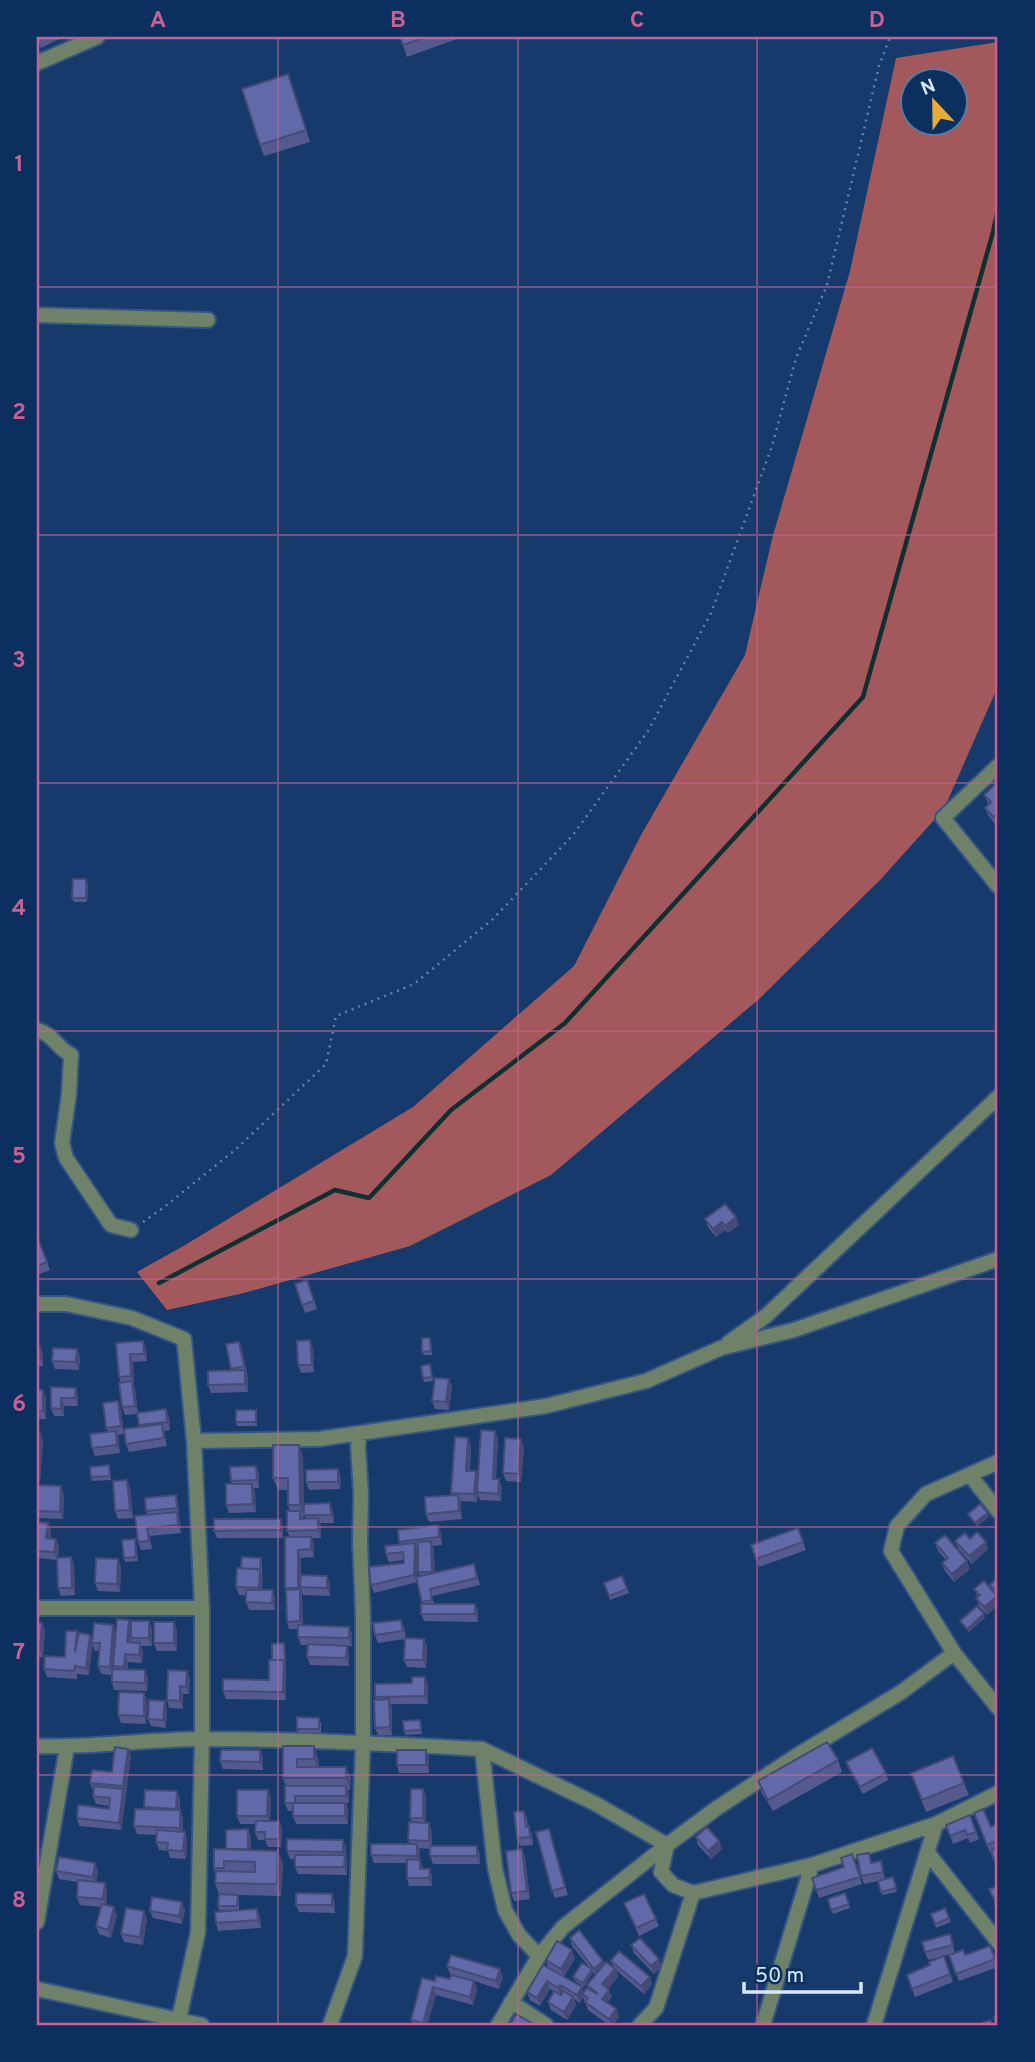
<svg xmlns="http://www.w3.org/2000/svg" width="1035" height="2062" font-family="Overpass,sans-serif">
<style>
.forest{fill:#a3585c;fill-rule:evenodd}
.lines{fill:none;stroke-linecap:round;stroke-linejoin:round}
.stream{stroke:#0e3031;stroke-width:4.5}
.street-casing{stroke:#355683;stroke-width:18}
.path{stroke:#6581a8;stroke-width:2.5;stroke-dasharray:2 5;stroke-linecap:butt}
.street{stroke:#6f8168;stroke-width:14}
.wall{fill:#545a90;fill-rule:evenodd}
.shaded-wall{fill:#454a76}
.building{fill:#6269a8;stroke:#454a76;stroke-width:2}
.grid{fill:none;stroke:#c96094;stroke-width:2;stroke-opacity:0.55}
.neatline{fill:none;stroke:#c96094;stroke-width:2.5}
.grid-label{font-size:23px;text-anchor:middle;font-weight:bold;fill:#c96094}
</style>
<rect width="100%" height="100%" fill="#163a6b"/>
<path class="forest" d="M998 42V686L944 809 881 879 759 999 551 1175 410 1246 244 1293 167 1310 137 1272 185 1245 413 1107 574 966 641 835 745 655 772 539 850 271 896 58ZM912 80H954V122H912Z"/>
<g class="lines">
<path class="stream" d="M159 1283 335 1190 369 1198 451 1110 565 1023 863 697 993 232 998 209"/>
<g class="street-casing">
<path id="street" d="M37 63 97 37
M37 315 208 320
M998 766 943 818 998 886
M37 1030C53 1034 56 1047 71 1055L69 1094 62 1143 66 1158 111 1225 131 1230
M37 1304H66L132 1318 184 1339 194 1441 202 1608V1739L198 1932 179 2019 176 2025
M728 1343 766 1316 998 1097
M194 1441 319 1439 546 1406 646 1381 721 1348 794 1330 998 1259
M970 1475 998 1511
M37 1608H202
M954 1653 998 1708
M37 1746C92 1748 148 1739 203 1739 296 1739 390 1744 482 1749L495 1868 505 1910 519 1935 539 1956
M482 1749 596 1804 667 1845 661 1872 673 1885 693 1893 812 1865 936 1824 998 1793
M928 1853 998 1942
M37 1922 67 1747
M37 1989 202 2025
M511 2002 546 2025
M330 2025 355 1956 363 1743V1616L360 1543 361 1494 358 1446 360 1434
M498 2025 539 1956 563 1927 667 1845 717 1808 796 1756 900 1693 954 1653 891 1551 897 1526 926 1494 998 1462
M640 2025 656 2008 693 1893
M763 2025 812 1865
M874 2025 936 1824"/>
</g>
<path class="path" d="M143 1222 163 1208 235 1150 326 1064 336 1016 414 984 493 919 573 835 648 731 711 613 772 446 796 358 827 285 879 66 890 37"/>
<use href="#street" class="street"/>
</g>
<path class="wall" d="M37 37H63L41 48 37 40Z
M400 37H462L407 57Z
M288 74 310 142 264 156 260 145Z
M996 783V825L988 815 985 808 988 804 984 795Z
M88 883 87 902H74L72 898Z
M705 1219 739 1225 728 1233 725 1230 716 1237 708 1227Z
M37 1236 50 1270 37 1275Z
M307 1280 317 1309 305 1313 295 1284Z
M430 1338 431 1342 432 1355H424L422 1352Z
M143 1341 146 1349 147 1361 133 1362 134 1384H133L135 1389 138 1413 166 1409 169 1417 170 1430 164 1431 167 1446 129 1452 126 1444 139 1427 137 1414 125 1415 122 1407 121 1383 119 1377 116 1343Z
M239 1342 242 1350 248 1378V1392L211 1393 208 1385 232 1370 226 1344Z
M37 1346H40L43 1354V1366H37Z
M313 1348 314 1372 301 1373 298 1365Z
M77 1349 80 1357 79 1370 55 1369 52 1361Z
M430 1364 433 1381 424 1382 423 1378Z
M449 1379 452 1387 449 1410 435 1409 432 1401Z
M51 1387 78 1396V1406H64V1416H54L51 1408Z
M37 1390 46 1398V1419H37Z
M121 1409 124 1434 117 1435 120 1453 95 1456 92 1448 108 1431 106 1428Z
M257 1414V1426H237L236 1422Z
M495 1431 498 1439 496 1479 502 1487 501 1501 480 1500 478 1494 477 1502 460 1501 462 1519 429 1522 426 1514 452 1495 451 1493 471 1446 470 1471H476L478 1478Z
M37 1433 43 1441 40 1481 37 1480Z
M524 1447 521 1482 506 1481 503 1473Z
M303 1456 304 1517H302V1518H306L304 1515 333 1511 334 1523H320L321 1526V1538H312L314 1545V1557L301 1558V1576L330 1583V1596L303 1595 301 1589 302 1597 303 1626 349 1627 352 1634V1646H347L349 1653V1666L310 1665 307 1657 308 1645H301L298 1637V1629H289L287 1622 286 1591 285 1588 290 1537 287 1531 290 1511 288 1505V1490H278L273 1478Z
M109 1465 111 1480 92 1481 91 1477Z
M256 1466 259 1474V1488H254L255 1492 256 1512 229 1513 226 1505 232 1484 231 1481Z
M341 1477 340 1489 309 1490 306 1482Z
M38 1485 61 1486 64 1494 63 1519 39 1518 37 1511Z
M130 1488 133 1518 118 1519 115 1511Z
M176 1495 178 1503 179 1516H178L181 1533 150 1536 152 1549 141 1550 138 1542 148 1515 146 1511Z
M281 1519 283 1527V1538H217L214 1531Z
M37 1522 51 1531 50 1538 59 1547 58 1558 71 1557 74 1565 75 1595 61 1596 58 1588 57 1560 37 1558Z
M438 1525 441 1533 442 1545 433 1546 435 1573 474 1564 480 1585 432 1596 434 1604H475L478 1612V1622L424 1621 421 1614 422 1604 417 1582 374 1593 371 1585 404 1563V1560L389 1562 386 1554 400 1544 399 1542ZM418 1554V1572L420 1576 417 1577Z
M798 1528 806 1550 759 1567 751 1545Z
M135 1539 136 1543 138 1561 125 1562 124 1558Z
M970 1539 988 1549 972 1564 958 1548 955 1541Z
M935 1543 970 1569 954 1582 945 1571 942 1563 946 1560 938 1551Z
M261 1558 262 1562V1590L275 1598V1610H249L246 1602V1595H239L236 1587 241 1568Z
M118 1559 121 1567 120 1592 98 1591 95 1583Z
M622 1576 629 1593 610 1600 604 1583Z
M998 1577V1605L987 1615 979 1606 976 1598 978 1597 974 1589 992 1590 990 1585Z
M129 1620 131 1627 152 1629V1646H141L143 1651 142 1663 128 1662V1669L148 1678 147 1691 114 1690 112 1682V1675L101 1674 98 1666 99 1651H95L92 1643 89 1675 77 1674V1679L47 1677 44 1669 65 1657 77 1631 78 1636 90 1635 92 1642 116 1632Z
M37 1622 45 1630 43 1657H37Z
M174 1622 177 1630V1651H157L154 1643Z
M404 1627 406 1638 424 1639 427 1647 426 1668 407 1667 404 1660 405 1639 378 1643 375 1635Z
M285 1647 286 1665 285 1666 286 1668V1700L226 1699 223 1691 269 1680 272 1660Z
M187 1671 190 1679 189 1694H183V1709L169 1708 167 1700Z
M428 1684V1704H391L392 1735H378L375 1728 376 1700 375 1697Z
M144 1693 147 1701 146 1724 121 1723 118 1715Z
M167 1709 166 1728 151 1726 148 1719Z
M321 1722V1733H298L297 1729Z
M421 1724 422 1734 405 1735 404 1731Z
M283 1746 318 1758 319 1767 351 1778 350 1790H347L349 1794V1803H346L348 1810V1824H296L293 1816V1811H288L285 1803 286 1786 283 1778Z
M128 1749 131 1756 126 1794H125L126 1797 121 1830 79 1826 77 1818 109 1809V1806L96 1804 93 1796V1790L90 1783 112 1772Z
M260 1750 263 1758V1770L223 1769 220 1761Z
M426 1750 429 1757V1773H399L397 1765Z
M953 1756 969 1795 926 1812 911 1773Z
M838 1760 842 1772 773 1811 762 1793 758 1781Z
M846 1762 886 1773 888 1780 863 1794 849 1770Z
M423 1789 426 1797V1823L432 1831V1846L480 1854V1864H433L430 1856V1849L419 1848 420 1852V1860L423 1869H430L432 1877V1886H409L407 1878V1863H374L371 1855 410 1844 408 1840 412 1823 410 1818Z
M268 1790 271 1798 270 1821H279L282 1829 281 1847H268L265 1840H258L255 1832 256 1824H240L237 1816Z
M177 1791 180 1799V1810L183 1818V1831L185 1832 187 1839 186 1859 170 1858 168 1851 159 1850 156 1842V1835L137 1834 134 1826 145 1809 144 1807Z
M524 1811 527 1819 528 1827 532 1834 533 1845 520 1846 517 1838Z
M974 1813 991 1827 998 1823V1867L997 1868 991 1852 990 1853Z
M970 1815 979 1839 970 1843 968 1838 953 1844 946 1825Z
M549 1829 568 1895 555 1898 552 1891Z
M251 1837V1850L283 1863 281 1896 238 1895 239 1899V1910H219L218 1906 219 1894 215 1883V1872L214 1868 226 1849Z
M696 1837 719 1841 722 1849 711 1859 698 1845Z
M343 1840 346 1847 347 1875 298 1874 295 1867V1859H290L287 1851Z
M852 1854 862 1884 819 1898 812 1878 844 1867Z
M525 1857 530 1899 514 1901 511 1893Z
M881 1861 885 1879 893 1877 897 1892 882 1895 878 1881 864 1884 861 1876 872 1863Z
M95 1863 98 1871 96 1882 107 1891 106 1905 117 1915 111 1938 99 1934 96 1926 101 1907 80 1905 77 1897 78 1882 59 1879 56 1871Z
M998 1886V1902L995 1903 989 1889Z
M845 1893 850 1908 833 1914 828 1899Z
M335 1902V1913L299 1912 296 1905Z
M624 1903 656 1919 659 1926 639 1936Z
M945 1908 951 1922 936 1928 931 1914Z
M185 1910 182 1924 153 1918 150 1911Z
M260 1917 261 1928 218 1931 216 1923Z
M147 1919 143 1945 124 1942 121 1934Z
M950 1934 955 1953 928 1960 925 1952Z
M570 1938 603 1961 604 1964 614 1968 611 1961 650 1977 652 1984 644 1994 616 1970 618 1977 608 1989 612 1997 607 2003 616 2009 619 2017 613 2025H609L588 2010 583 1997 580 2003 574 1999 576 2005 567 2020 551 2010 548 2002 554 1992 550 1989 540 2006 530 2000 527 1992 548 1967 546 1960 575 1958 564 1977 582 1987 583 1992 588 1988 587 1985 595 1975 593 1972 584 1987 575 1981 573 1977 589 1967 572 1946Z
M631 1945 662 1966 654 1974 634 1953Z
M990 1946 998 1967 959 1981 949 1955H965Z
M944 1956 953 1982 915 1997 907 1975 930 1965Z
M447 1966 503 1977 499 1989 474 1981 477 1989 473 2005 436 1995 427 2025H413L411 2020 435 1981 450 1979 469 1980 450 1974Z"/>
<path class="shaded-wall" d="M998 812V823L996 825 993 817Z
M86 879 88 883 87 902 86 898Z
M736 1217 739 1225 728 1233 725 1226Z
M722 1222 725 1230 716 1237 713 1229Z
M310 1340 313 1348 314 1372 312 1365Z
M143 1341 146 1349 147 1361 144 1354Z
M239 1342 242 1350 247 1374 244 1366Z
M40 1346 43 1354V1366L41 1358Z
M77 1349 80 1357 79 1370 76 1362Z
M130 1354 133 1362 134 1384 131 1376Z
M245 1370 248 1378V1392L245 1384Z
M449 1379 452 1387 449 1410 446 1402Z
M132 1381 135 1389 138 1413 135 1406Z
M76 1388 78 1396V1406L75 1398Z
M43 1390 46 1398V1419L43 1411Z
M61 1398 64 1406V1416L61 1409Z
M118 1401 121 1409 124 1434 121 1426Z
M166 1409 169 1417 170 1430 167 1422Z
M162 1424 164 1432 167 1446 164 1438Z
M116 1431 119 1438 120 1453 117 1445Z
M495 1431 498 1439 495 1486 493 1479Z
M40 1433 43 1441 40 1481 37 1473Z
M468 1438 471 1446 469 1478 466 1471Z
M521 1439 524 1447 521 1482 518 1474Z
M299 1445 303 1456 304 1517 300 1505Z
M256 1466 259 1474V1488L257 1480Z
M338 1469 341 1477 340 1489 338 1482Z
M476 1471 478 1479 477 1502 474 1494Z
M499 1479 502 1487 501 1501 498 1494Z
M127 1480 130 1488 133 1518 130 1510Z
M252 1484 255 1492 256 1512 253 1504Z
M61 1486 64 1494 63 1519 60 1512Z
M176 1495 178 1503 179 1516 177 1508Z
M458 1495 461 1502 462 1519 459 1511Z
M330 1503 333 1511 334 1523 331 1515Z
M177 1512 180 1520 181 1533 178 1525Z
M988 1513 989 1517 977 1527 975 1523Z
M318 1518 321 1526V1538L318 1530Z
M281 1519 283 1527V1538L281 1530Z
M48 1523 51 1531 49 1546 46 1538Z
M438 1525 441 1533 442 1545 439 1537Z
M147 1528 150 1536 152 1549 149 1541Z
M311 1537 314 1545V1557L311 1549Z
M56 1539 59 1547 57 1560 54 1552Z
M431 1541 434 1549 435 1580 432 1572Z
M986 1542 988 1549 972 1564 969 1556Z
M415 1543 418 1551 417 1582 414 1575Z
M298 1550 301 1558V1592L302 1597 303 1629 300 1621V1593L298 1588Z
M71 1557 74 1565 75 1595 72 1588Z
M118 1559 121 1567 120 1592 117 1584Z
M967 1561 970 1569 954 1582 952 1574Z
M260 1569 263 1577 262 1596 259 1588Z
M327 1576 330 1583V1596L327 1588Z
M273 1590 275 1598V1610L272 1603Z
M997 1596 998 1605 987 1615 984 1607Z
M475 1604 478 1612V1622L475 1614Z
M984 1614 985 1618 968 1633 967 1629Z
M129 1620 131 1628 130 1650 127 1642Z
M149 1621 152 1629V1646L149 1638Z
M174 1622 177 1630V1651L174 1643Z
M42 1623 45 1630 43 1657 40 1649Z
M113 1625 116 1632 113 1675 110 1667Z
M349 1627 352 1634V1646L349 1638Z
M90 1635 93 1642 89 1675 86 1668Z
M424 1639 427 1647 426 1668 423 1660Z
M140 1643 143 1651 142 1663 139 1655Z
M347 1646 349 1653V1666L346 1658Z
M125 1654 128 1662 127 1675 124 1667Z
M284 1660 286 1668V1700L283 1692Z
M145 1670 148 1678 147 1691 145 1683Z
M187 1671 190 1679 189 1694 186 1687Z
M425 1677 428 1684V1704L425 1696Z
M180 1686 183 1694V1709L180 1701Z
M144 1693 147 1701 146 1724 144 1716Z
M389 1699 392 1707V1735L390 1727Z
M165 1701 167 1709 166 1728 163 1720Z
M314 1746 318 1758 319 1771 314 1759Z
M128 1749 131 1756 126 1794 123 1786Z
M260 1750 263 1758V1770L260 1762Z
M426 1750 429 1757V1773L426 1765Z
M346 1767 351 1778 350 1790 346 1778Z
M346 1786 349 1794V1803L346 1796Z
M123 1789 126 1797 121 1830 119 1823Z
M423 1789 426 1797V1826L423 1818Z
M268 1790 271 1798 270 1824 267 1816Z
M177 1791 180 1799 179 1817 176 1809Z
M345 1803 348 1810V1824L345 1816Z
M180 1810 183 1818 182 1836 180 1828Z
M279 1821 282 1829 281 1847 279 1839Z
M429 1823 432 1831V1849L429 1841Z
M529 1826 532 1834 533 1845 530 1837Z
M248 1829 251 1837V1857L248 1849Z
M185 1832 187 1839 186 1859 183 1851Z
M343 1840 346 1847 347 1875 344 1867Z
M719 1841 722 1849 711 1859 708 1851Z
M417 1844 420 1852V1861V1860L423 1867 422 1877 417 1856Z
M477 1846 480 1854V1864L477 1856Z
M522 1849 525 1857 530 1899 527 1891Z
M278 1851 283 1863 281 1896 277 1884Z
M95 1863 98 1871 96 1885 93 1877Z
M430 1869 432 1877V1886L429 1878Z
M105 1883 107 1891 106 1907 103 1899Z
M332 1894 335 1902V1913L332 1905Z
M182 1902 185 1910 182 1924 179 1916Z
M114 1907 117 1915 111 1938 108 1930Z
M257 1909 260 1917 261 1928 258 1920Z
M144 1911 147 1919 143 1945 140 1937Z
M572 1950 575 1958 564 1977 561 1969Z
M659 1959 662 1966 654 1974 651 1966Z
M603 1961 606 1969 597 1976 594 1969Z
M500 1969 503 1977 499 1989 496 1981Z
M592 1969 593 1973 584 1987 583 1983Z
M615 1969 618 1977 605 1992 602 1984Z
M650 1977 652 1984 644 1994 641 1986Z
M474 1981 477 1989 473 2005 470 1997Z
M547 1981 550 1989 540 2006 537 1998Z
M560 1985 563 1993 561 1996 558 1988Z
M433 1987 436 1995 427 2025H424L423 2023Z
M582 1987 584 1995 582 1994 583 1997 580 2003 577 1995Z
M609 1990 612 1997 604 2006 602 1999Z
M573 1997 576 2005 567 2020 564 2012Z
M616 2009 619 2017 613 2025H611L609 2019Z"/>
<path class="building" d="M400 37H426L403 45Z
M288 74 306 130 260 145 242 89Z
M996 783 998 786V812L993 817 985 808 991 802 984 795Z
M73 879H86V898H72Z
M725 1204 736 1217 725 1226 722 1222 713 1229 705 1219Z
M37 1236 47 1262 37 1266Z
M307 1280 314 1301 302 1305 295 1284Z
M422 1338H430L431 1351 422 1352Z
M310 1340 312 1365H298L297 1341Z
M143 1341 144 1354H130L131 1376 119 1377 116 1343Z
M239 1342 244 1366 231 1369 226 1344Z
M37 1346H40L41 1358H37Z
M53 1348 77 1349 76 1362 52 1361Z
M430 1364 432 1377 423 1378 421 1366Z
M245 1370V1384L208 1385V1371Z
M435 1378 449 1379 446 1402 432 1401Z
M132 1381 135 1406 122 1407 119 1383Z
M51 1387 76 1388 75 1398H61V1409L51 1408Z
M37 1390H43V1411H37Z
M118 1401 121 1426 106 1428 103 1403Z
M166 1409 167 1422 139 1425 137 1413Z
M236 1410H256V1422H236Z
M162 1424 164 1438 126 1444 124 1429Z
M481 1430 495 1431 493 1479H499L498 1494 477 1492Z
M116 1431 117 1445 92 1448 90 1434Z
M37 1433H40L37 1473Z
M455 1437 468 1438 466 1471H476L474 1494 451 1493Z
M505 1438 521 1439 518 1474 503 1473Z
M273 1445H299L300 1505H288V1478H273Z
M109 1465 110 1476 91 1477 90 1467Z
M256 1466 257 1480 231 1481 230 1467Z
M338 1469V1482H306V1470Z
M127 1480 130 1510 115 1511 113 1481Z
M226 1484H252L253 1504 226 1505Z
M38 1485 61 1486 60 1512 37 1511Z
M176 1495 177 1508 146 1511 145 1498Z
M458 1495 459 1511 426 1514 425 1497Z
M330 1503 331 1515H304V1504Z
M980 1504 988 1513 975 1523 968 1514Z
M287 1511H300V1519L318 1518V1530L287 1531Z
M177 1512 178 1525 147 1528 149 1541 138 1542 135 1516Z
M214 1519H281V1530L214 1531Z
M37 1522 48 1523 46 1538 56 1539 54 1552 37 1551Z
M438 1525 439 1537 399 1542 398 1530Z
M798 1528 803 1542 756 1559 751 1545Z
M977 1532 986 1542 969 1556 955 1541 965 1533 970 1539Z
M945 1535 967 1561 952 1574 942 1563 948 1558 935 1543Z
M285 1537H311V1549L298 1550V1588H285Z
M135 1539 136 1557 124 1558 122 1540Z
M431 1541 432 1572H418V1542Z
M415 1543 414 1575 371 1585 369 1567 404 1563 403 1552 386 1554 385 1546Z
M71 1557 72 1588H58L57 1558Z
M242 1557 261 1558 260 1570 241 1568Z
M96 1558 118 1559 117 1584 95 1583Z
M474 1564 477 1578 430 1589 432 1600 422 1602 416 1577Z
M237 1568 260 1569 259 1588 236 1587Z
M301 1575 327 1576V1588L300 1587Z
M622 1576 627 1589 609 1596 604 1583Z
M998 1577V1593L990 1585Z
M984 1581 997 1596 984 1607 976 1598 980 1595 974 1589Z
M300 1589V1621L287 1622 286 1590Z
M246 1590H273L272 1603 246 1602Z
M421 1604H475V1614H421Z
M977 1606 984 1614 967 1629 960 1621Z
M117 1619 129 1620 127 1642 140 1643 139 1655 125 1654 124 1667 113 1666Z
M401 1620 403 1631 375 1635 373 1623Z
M131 1621H149V1638H131Z
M37 1622 42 1623 40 1649H37Z
M154 1622H174V1643H154Z
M94 1623 113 1625 110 1667 98 1666 100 1643H92Z
M298 1625 349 1627V1638L298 1637Z
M66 1631H77L75 1652 79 1633 90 1635 86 1668 75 1666 74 1671 44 1669 45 1656 65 1657Z
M405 1638 424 1639 423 1660H404Z
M284 1643 285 1662H284V1660H272V1644Z
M308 1644 347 1646 346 1658 307 1657Z
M269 1660H284L283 1692 223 1691V1679L269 1680Z
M112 1669 145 1670V1683L112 1682Z
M168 1670 187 1671 186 1687 180 1686V1701L167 1700Z
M412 1677H425V1696L375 1697V1684L412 1683Z
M119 1692 144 1693V1716L118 1715Z
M389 1699 390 1727 375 1728 374 1700Z
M149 1700 165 1701 163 1720 148 1719Z
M297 1717 319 1718V1729H297Z
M420 1720 421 1730 404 1731 403 1721Z
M827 1742 838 1760 768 1800 758 1781Z
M283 1746H314V1759H297V1767H346V1778H283Z
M115 1747 128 1749 123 1786 90 1783 92 1770 112 1772Z
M872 1748 886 1773 860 1787 846 1762Z
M221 1750H260V1762L220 1761Z
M397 1750H426V1765H397Z
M953 1756 964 1783 922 1800 911 1773Z
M94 1786 123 1789 119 1823 77 1818 78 1805 109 1809 110 1798 93 1796Z
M285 1786H346V1796H295V1803H293H345V1816H293V1803H285Z
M411 1789H423V1818H410Z
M145 1790 177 1791 176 1809 144 1807Z
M237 1790H268L267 1816H237Z
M135 1809 180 1810V1828L134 1826Z
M983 1809 991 1827 998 1823V1840L987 1845 974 1813Z
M524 1811 526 1827 529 1826 530 1837 517 1838 514 1812Z
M970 1815 976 1832 967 1835 965 1830 950 1836 946 1825Z
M256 1821H279V1839H265V1832H255Z
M409 1822 429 1823V1841L408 1840Z
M707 1827 719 1841 708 1851 696 1837Z
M248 1829V1849H226V1830Z
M549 1829 565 1887 552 1891 536 1832Z
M157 1830 185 1832 183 1851 167 1850 168 1843 156 1842Z
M287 1839 343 1840V1852L287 1851Z
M371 1844H417V1856L371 1855Z
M430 1846H477V1856H430Z
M998 1848V1859L994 1860 991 1850Z
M214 1849 278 1851 277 1884 215 1883 216 1871 255 1872V1862L224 1861V1868H214Z
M522 1849 527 1891 511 1893 506 1851Z
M869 1853 871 1863 881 1861 883 1872 861 1876 857 1855Z
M852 1854 860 1877 816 1890 812 1878 844 1867 841 1858Z
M295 1855H345L344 1867H295Z
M59 1857 95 1863 93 1877 56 1871Z
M407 1859 420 1860V1869H430L429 1878H407Z
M893 1877 896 1888 881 1892 878 1881Z
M78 1880 105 1883 103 1899 77 1897Z
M998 1886V1897L994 1899 989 1889Z
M296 1893 332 1894V1905H296Z
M845 1893 849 1904 831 1910 828 1899Z
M219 1894 238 1895 237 1906H218Z
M644 1894 656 1919 636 1928 624 1903Z
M152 1897 182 1902 179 1916 150 1911Z
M998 1903V1914L995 1904Z
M102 1904 114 1907 108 1930 96 1926Z
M126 1908 144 1911 140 1937 121 1934Z
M945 1908 949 1918 935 1924 931 1914Z
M257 1909 258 1920 216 1923 215 1912Z
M579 1930 603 1961 594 1969 570 1938Z
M950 1934 953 1945 925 1952 922 1942Z
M640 1938 659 1959 651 1966 631 1945Z
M557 1941 572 1950 561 1969 546 1960Z
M990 1946 995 1959 956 1974 949 1955 963 1950 965 1955Z
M619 1951 650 1977 641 1986 611 1961Z
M451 1955 500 1969 496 1981 447 1966Z
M944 1956 950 1974 912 1989 907 1975 930 1965 929 1962Z
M606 1962 615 1969 602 1984 609 1990 602 1999 616 2009 609 2019 585 2002 588 1998 582 1994 587 1988 598 1994 587 1985Z
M582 1963 592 1969 583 1983 573 1977Z
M543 1965 582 1987 577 1995 560 1985 558 1988 547 1981 537 1998 527 1992Z
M451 1975 474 1981 470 1997 433 1987 423 2023 411 2020 422 1978 435 1981 436 1976 450 1979Z
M554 1991 561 1995 563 1991 573 1997 564 2012 548 2002Z
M516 2014 535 2025H510Z
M998 2016V2025H997L994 2017Z
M990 2020 992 2025H980L979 2024Z"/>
<path class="grid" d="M278 37V2025M518 37V2025M757 37V2025M37 287H998M37 535H998M37 783H998M37 1031H998M37 1279H998M37 1527H998M37 1775H998"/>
<rect width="1035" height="2062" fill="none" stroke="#0b2f5f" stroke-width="77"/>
<g transform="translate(934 102) rotate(338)"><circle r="33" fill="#0b2f5f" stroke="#5c799f" stroke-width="2"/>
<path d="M0-5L12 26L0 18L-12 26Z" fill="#eaaa39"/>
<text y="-10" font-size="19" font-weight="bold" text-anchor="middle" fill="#d6e7ff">N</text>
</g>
<path d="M744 1982v10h117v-10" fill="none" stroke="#d6e7ff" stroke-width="3.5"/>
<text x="755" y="1982" font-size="21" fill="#d6e7ff" stroke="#0b2f5f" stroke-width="5" paint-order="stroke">50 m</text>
<rect x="38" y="38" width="958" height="1986" class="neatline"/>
<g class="grid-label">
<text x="158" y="27">A</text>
<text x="398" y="27">B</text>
<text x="637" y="27">C</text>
<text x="877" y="27">D</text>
<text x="19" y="171">1</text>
<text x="19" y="419">2</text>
<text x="19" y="667">3</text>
<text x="19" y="915">4</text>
<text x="19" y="1163">5</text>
<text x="19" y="1411">6</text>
<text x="19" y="1659">7</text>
<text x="19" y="1907">8</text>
</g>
</svg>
